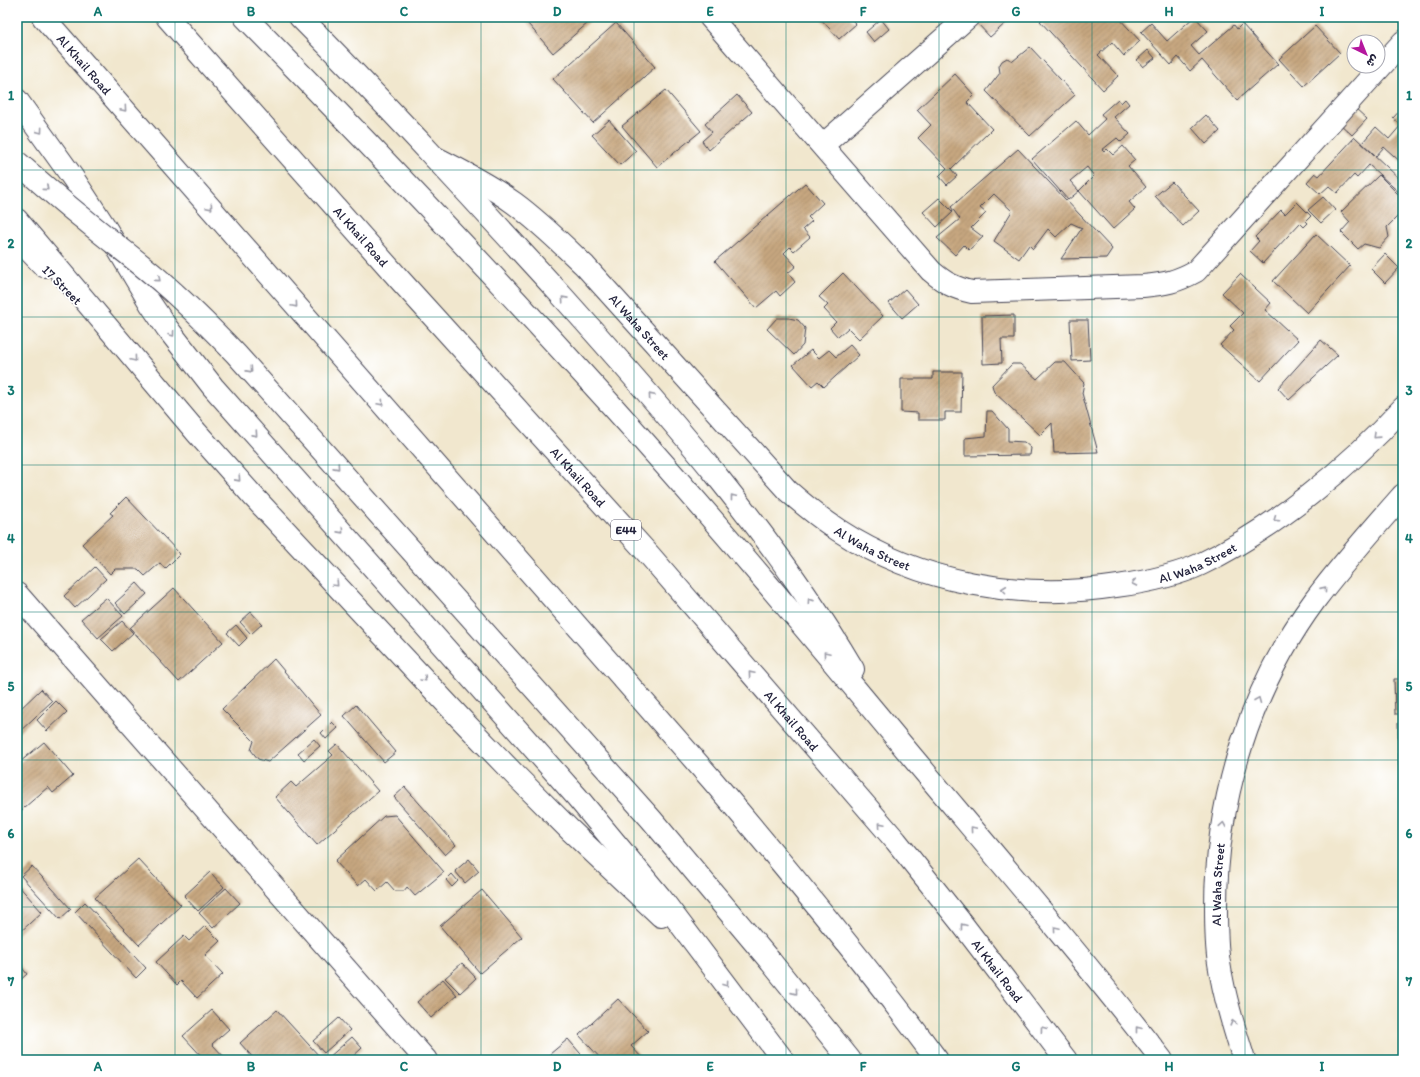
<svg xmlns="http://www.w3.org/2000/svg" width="1420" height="1077" font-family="Itim,'Playpen Sans Arabic',sans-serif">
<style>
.building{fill:url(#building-hatch)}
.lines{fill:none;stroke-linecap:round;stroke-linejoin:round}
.minor-casing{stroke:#414051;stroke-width:24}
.tertiary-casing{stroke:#414051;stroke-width:24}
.motorway-casing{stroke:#414051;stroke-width:24}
.minor{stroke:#fff;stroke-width:22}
.tertiary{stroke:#fff;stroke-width:22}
.motorway{stroke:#fff;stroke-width:22}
.motorway-bridge-casing{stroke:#414051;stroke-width:24;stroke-linecap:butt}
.motorway-bridge{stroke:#fff;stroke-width:22}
.oneway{stroke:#9c9ca7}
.grid{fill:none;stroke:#0f766e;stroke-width:1;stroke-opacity:0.55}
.labels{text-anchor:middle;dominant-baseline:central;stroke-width:3.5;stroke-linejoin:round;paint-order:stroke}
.shield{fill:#fff;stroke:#646476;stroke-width:1}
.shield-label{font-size:12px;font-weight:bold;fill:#22223b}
.street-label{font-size:13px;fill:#22223b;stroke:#fff}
.neatline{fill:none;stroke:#0f766e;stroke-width:1.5}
.grid-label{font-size:13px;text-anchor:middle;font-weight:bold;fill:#0f766e}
</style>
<defs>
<pattern id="building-hatch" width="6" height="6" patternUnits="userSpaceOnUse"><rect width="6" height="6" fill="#c7a780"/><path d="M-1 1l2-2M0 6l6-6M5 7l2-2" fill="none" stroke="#a1886a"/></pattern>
</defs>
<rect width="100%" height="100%" fill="#fff"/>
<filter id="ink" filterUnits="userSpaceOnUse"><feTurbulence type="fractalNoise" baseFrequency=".025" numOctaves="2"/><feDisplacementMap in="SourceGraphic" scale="8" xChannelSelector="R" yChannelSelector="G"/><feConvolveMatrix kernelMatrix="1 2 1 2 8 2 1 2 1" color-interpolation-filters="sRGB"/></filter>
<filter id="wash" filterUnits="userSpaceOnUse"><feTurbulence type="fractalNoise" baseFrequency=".012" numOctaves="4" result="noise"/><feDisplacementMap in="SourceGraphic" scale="16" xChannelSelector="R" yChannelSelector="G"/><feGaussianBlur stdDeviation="0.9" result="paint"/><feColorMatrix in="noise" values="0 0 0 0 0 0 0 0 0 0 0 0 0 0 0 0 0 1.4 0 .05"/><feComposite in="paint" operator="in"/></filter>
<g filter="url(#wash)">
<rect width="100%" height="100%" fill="#f1e7ce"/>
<g id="blocks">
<path class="building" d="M522 17H595L553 53Z
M819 17H851L850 18 856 24 839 39Z
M983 17H1005L1008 21 990 37 977 23Z
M1045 17H1118L1140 41 1124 56 1112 42 1098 55 1118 76 1103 90 1040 21Z
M1194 17H1195L1208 31 1191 46 1199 55 1234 25 1237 29 1242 24 1278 64 1237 100 1202 60 1190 71 1178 57 1171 65 1141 32 1151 23 1167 41Z
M881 19 889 29 874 42 866 32Z
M616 23 655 67 593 123 553 79Z
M1315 26 1340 53 1304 86 1279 59Z
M1030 47 1075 95 1030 136 986 91 1000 73 999 66 1002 61 1007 58 1013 61Z
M1148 50 1155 58 1143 67 1137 60Z
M955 74 974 95 967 102 992 129 951 169 957 176 947 185 939 176 947 168 918 138 931 125 917 110Z
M666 90 701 131 657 167 622 126Z
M737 95 752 112 709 150 702 141 712 132 705 124Z
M1118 99 1121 103 1125 99 1129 104 1114 117 1130 134 1121 142 1117 138 1102 150 1104 152 1107 149 1113 155 1123 146 1135 160 1128 166 1146 187 1129 202 1135 209 1113 229 1079 191 1094 176 1087 167 1070 181 1079 191 1068 200 1032 159 1076 121 1088 135 1105 119 1101 114Z
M1354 107 1367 119 1352 135 1339 123Z
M1403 107V164L1384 147 1376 156 1362 143 1376 127 1389 139 1401 125 1393 118Z
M1206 115 1220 131 1206 144 1192 128Z
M609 120 636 151 620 165 592 135Z
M1355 137 1403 182V196L1369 165 1357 178 1354 175 1337 193 1329 186 1320 194 1307 182 1315 173 1319 176Z
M1018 149 1112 249 1106 258 1061 259 1082 228 1071 223 1056 237 1048 229 1033 249 1029 245 1019 259 994 241 1012 211 994 194 980 208 986 213 971 228 983 237 969 250 964 245 955 255 937 238 960 219 951 207Z
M1379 175 1403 199V211L1387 227 1389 237 1379 248 1364 244 1358 249 1341 232 1350 222 1341 212Z
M1172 182 1199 211 1183 226 1155 196Z
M805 183 823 203 808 217 812 221 803 229 810 237 794 251 790 247 784 253 796 266 788 273 795 282 780 296 776 291 756 308 715 261Z
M1323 197 1335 210 1321 223 1308 210Z
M939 198 953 212 937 227 923 212Z
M1297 202 1311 216 1306 221 1308 223 1304 227 1300 223 1263 263 1250 251 1259 241 1255 237 1281 210 1285 214Z
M1316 234 1350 266 1307 313 1273 281Z
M1385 254 1399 268 1385 283 1371 269Z
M843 273 883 316 859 339 848 328 838 337 830 328 836 322 824 309 828 305 819 297Z
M1240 274 1271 303 1265 310 1298 340 1260 381 1220 345 1234 330 1230 326 1243 313 1222 293Z
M905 289 918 304 902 318 889 303Z
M1014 315V339H1001L1002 363 983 364 982 316Z
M777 318H789L798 320 805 328 803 345 794 355 767 329Z
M1070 320H1088L1090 360 1072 361Z
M1321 340 1338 355 1289 400 1278 388Z
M850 345 859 355 824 387 818 381 812 386 793 365 811 350 819 358 829 350 836 357Z
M1055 362H1065L1084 383 1082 393 1098 452 1054 453 1052 423 1040 435 994 392 992 385 1012 364H1020L1037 379Z
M933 372H962L961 412H945V420H918V413L901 412V379H933Z
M987 411H992L1008 429V441L1024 442 1031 448 1030 455 965 456V438L986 436Z
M126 497 180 554 165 569 160 563 145 576 138 569H115L110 574 82 544 113 515 110 513Z
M95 567 106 579 75 608 64 596Z
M137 583 147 594 125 614 115 603Z
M174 588 223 642 179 682 130 628Z
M106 598 123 616 98 638 81 619Z
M251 612 262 624 251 634 240 622Z
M122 621 133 633 113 651 101 639Z
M236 625 247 638 239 646 227 633Z
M274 659 321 715 268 762 258 759 251 750 254 741 222 709Z
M1394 679H1403V714H1395Z
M41 689 52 701 17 734V712Z
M56 701 67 712 47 731 37 720Z
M356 705 396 752 384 762 344 716Z
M332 722 338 728 326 739 321 733Z
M1398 723H1403V765H1399Z
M314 739 320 746 304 760 298 753Z
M44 742 73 776 53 793 48 787 17 814V758L20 762Z
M337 744 378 791 317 845 275 797 291 782 296 787 333 755 329 751Z
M405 787 456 845 445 855 394 797Z
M395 815 444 872 415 896 407 887 404 891H395L387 882 377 891 366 879 358 886 335 861 384 816Z
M138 859 181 905 139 945 95 898Z
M469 859 479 871 465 883 455 871Z
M32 866 71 909 60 919 21 876Z
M210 872 224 887 198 911 184 896Z
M452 874 458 881 452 887 446 880Z
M17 884 42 912 17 935Z
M226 888 240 903 213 928 199 913Z
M482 890 522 937 480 973 440 926Z
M85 902 146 968 136 978 75 912Z
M205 926 220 941 205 955 223 974 197 998 181 981 177 985 156 962 184 936 189 941Z
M462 963 476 978 460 993 445 978Z
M19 964 27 974 17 983V965Z
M443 979 457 995 431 1018 417 1002Z
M618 999 648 1031 631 1046 644 1060H602L579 1035Z
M212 1010 229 1029 212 1044 227 1060H205L183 1036Z
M277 1010 320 1057 316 1060H255L240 1043Z
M339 1018 350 1030 324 1053 313 1041Z
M352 1037 362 1048 349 1060H329L328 1058Z
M568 1039 586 1060H555L550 1054Z"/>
</g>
</g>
<g filter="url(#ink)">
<use href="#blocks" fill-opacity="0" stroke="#414051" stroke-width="1"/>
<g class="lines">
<g class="minor-casing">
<path id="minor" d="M710 17 931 271C945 283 954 288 972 292L1143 286C1165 284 1176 282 1196 271L1403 42
M823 145 968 17
M17 594 426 1060"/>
</g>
<g class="tertiary-casing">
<g id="tertiary">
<path id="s1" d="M434 157C462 171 489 185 514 203 540 222 562 244 585 266L788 491C804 505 820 518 838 530 919 583 1021 601 1117 586 1145 582 1176 576 1201 564 1275 528 1348 468 1403 408"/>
<path d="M17 238 44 266"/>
<path id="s2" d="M1244 1060C1234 1028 1224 996 1219 963 1216 945 1216 926 1216 907 1216 799 1250 688 1315 600 1342 564 1373 529 1403 495"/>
</g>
</g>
<g class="motorway-casing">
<g id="motorway">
<path id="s3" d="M43 17 713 781C790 872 866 964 937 1060"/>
<path id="s4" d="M167 17 400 280 651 557 896 841 963 925 1066 1060"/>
<path d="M245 17C371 145 494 275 614 408 717 522 815 640 913 758 997 858 1082 957 1162 1060"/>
<path d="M300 17C390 108 476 202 562 296 666 412 773 534 853 669"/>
<path d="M17 100 73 178 105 227 150 303 167 328 213 387 577 797 660 897 783 1060"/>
<path d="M17 220 197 433 253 496 462 720 516 776 570 830 661 916"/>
<path d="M771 962 850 1060"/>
</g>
</g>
<use href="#minor" class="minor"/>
<use href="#tertiary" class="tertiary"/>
<use href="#motorway" class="motorway"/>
<g class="motorway-bridge-casing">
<path id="motorway-bridge" d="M17 162C39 181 61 201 84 219 110 241 138 261 164 284 189 306 213 330 236 354L651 819 771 962"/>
</g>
<use href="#motorway-bridge" class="motorway-bridge"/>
</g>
<defs><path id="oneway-chevron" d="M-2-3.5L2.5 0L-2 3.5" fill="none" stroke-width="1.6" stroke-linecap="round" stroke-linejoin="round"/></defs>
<g class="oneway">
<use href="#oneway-chevron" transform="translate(124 109) rotate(49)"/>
<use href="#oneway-chevron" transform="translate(40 131) rotate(54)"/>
<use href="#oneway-chevron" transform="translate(46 188) rotate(41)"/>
<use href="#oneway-chevron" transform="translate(210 207) rotate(49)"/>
<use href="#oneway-chevron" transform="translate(158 279) rotate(40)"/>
<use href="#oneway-chevron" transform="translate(564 299) rotate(-132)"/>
<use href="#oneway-chevron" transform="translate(295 305) rotate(49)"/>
<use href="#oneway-chevron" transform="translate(172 334) rotate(53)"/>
<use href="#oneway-chevron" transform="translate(134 359) rotate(50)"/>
<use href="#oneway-chevron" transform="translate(250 370) rotate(48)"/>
<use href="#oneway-chevron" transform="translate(651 396) rotate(-131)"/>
<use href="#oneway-chevron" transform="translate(381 403) rotate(49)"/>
<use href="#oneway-chevron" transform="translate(255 434) rotate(48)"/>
<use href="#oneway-chevron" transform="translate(1376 436) rotate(136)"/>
<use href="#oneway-chevron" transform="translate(337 467) rotate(48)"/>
<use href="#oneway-chevron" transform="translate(238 479) rotate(48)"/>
<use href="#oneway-chevron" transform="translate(733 497) rotate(-128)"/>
<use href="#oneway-chevron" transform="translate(1276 519) rotate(146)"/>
<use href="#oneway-chevron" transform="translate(341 531) rotate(48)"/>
<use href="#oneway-chevron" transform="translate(1134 583) rotate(169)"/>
<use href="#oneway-chevron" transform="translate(336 584) rotate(47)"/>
<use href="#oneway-chevron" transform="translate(1004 589) rotate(-173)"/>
<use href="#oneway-chevron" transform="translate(1324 589) rotate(-51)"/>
<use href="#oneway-chevron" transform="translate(810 601) rotate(-125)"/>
<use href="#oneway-chevron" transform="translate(826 654) rotate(-130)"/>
<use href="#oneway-chevron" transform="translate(751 674) rotate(-131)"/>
<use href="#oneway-chevron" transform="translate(424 679) rotate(47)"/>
<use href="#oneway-chevron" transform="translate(1258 700) rotate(-68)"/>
<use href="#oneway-chevron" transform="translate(881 825) rotate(-131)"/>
<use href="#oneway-chevron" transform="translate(1223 825) rotate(-81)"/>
<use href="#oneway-chevron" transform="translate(973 829) rotate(-130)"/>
<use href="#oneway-chevron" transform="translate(963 926) rotate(-128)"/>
<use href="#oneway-chevron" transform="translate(1056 929) rotate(-130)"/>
<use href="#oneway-chevron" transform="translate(726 984) rotate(54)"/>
<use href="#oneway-chevron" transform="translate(795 992) rotate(51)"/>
<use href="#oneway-chevron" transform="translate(1233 1023) rotate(-105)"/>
<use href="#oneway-chevron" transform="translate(1043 1029) rotate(-127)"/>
<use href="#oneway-chevron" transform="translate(1138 1029) rotate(-128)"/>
</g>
</g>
<path class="grid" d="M175 17V1060M328 17V1060M481 17V1060M634 17V1060M786 17V1060M939 17V1060M1092 17V1060M1245 17V1060M17 170H1403M17 317H1403M17 465H1403M17 612H1403M17 760H1403M17 907H1403"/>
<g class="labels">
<rect class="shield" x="611" y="520" width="30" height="20" rx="3"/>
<g class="shield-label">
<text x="626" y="530">E44</text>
</g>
<g class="street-label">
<text stroke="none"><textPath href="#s3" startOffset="63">Al Khail Road</textPath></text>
<text stroke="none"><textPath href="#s4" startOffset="293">Al Khail Road</textPath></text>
<text transform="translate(62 285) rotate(45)">17 Street</text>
<text stroke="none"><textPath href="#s1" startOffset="269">Al Waha Street</textPath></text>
<text stroke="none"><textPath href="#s4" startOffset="617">Al Khail Road</textPath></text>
<text stroke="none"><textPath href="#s1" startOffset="593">Al Waha Street</textPath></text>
<text stroke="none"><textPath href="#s1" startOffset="929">Al Waha Street</textPath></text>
<text stroke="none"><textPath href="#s4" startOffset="941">Al Khail Road</textPath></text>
<text stroke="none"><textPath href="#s2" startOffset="179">Al Waha Street</textPath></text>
<text stroke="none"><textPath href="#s4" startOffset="1265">Al Khail Road</textPath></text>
</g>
</g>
<rect width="1420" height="1077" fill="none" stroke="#fff" stroke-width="44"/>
<g transform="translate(1366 54) rotate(137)"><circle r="19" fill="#ffffff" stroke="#a7a7b1"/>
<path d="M0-3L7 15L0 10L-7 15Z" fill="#b5179e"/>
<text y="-6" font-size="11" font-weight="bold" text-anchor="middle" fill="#22223b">ش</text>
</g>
<rect x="22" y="22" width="1376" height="1033" class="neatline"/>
<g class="grid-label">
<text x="98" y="16">A</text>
<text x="251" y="16">B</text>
<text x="404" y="16">C</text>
<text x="557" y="16">D</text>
<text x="710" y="16">E</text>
<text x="863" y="16">F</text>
<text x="1016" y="16">G</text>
<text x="1169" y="16">H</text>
<text x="1322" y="16">I</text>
<text x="11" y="100">1</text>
<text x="1409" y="100">1</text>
<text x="11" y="248">2</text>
<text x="1409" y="248">2</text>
<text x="11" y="395">3</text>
<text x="1409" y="395">3</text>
<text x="11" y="543">4</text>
<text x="1409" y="543">4</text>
<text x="11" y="691">5</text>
<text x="1409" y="691">5</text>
<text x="11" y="838">6</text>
<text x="1409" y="838">6</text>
<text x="11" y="986">7</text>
<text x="1409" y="986">7</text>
<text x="98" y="1071">A</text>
<text x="251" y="1071">B</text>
<text x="404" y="1071">C</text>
<text x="557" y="1071">D</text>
<text x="710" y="1071">E</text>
<text x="863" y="1071">F</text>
<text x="1016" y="1071">G</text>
<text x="1169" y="1071">H</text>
<text x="1322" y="1071">I</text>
</g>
</svg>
